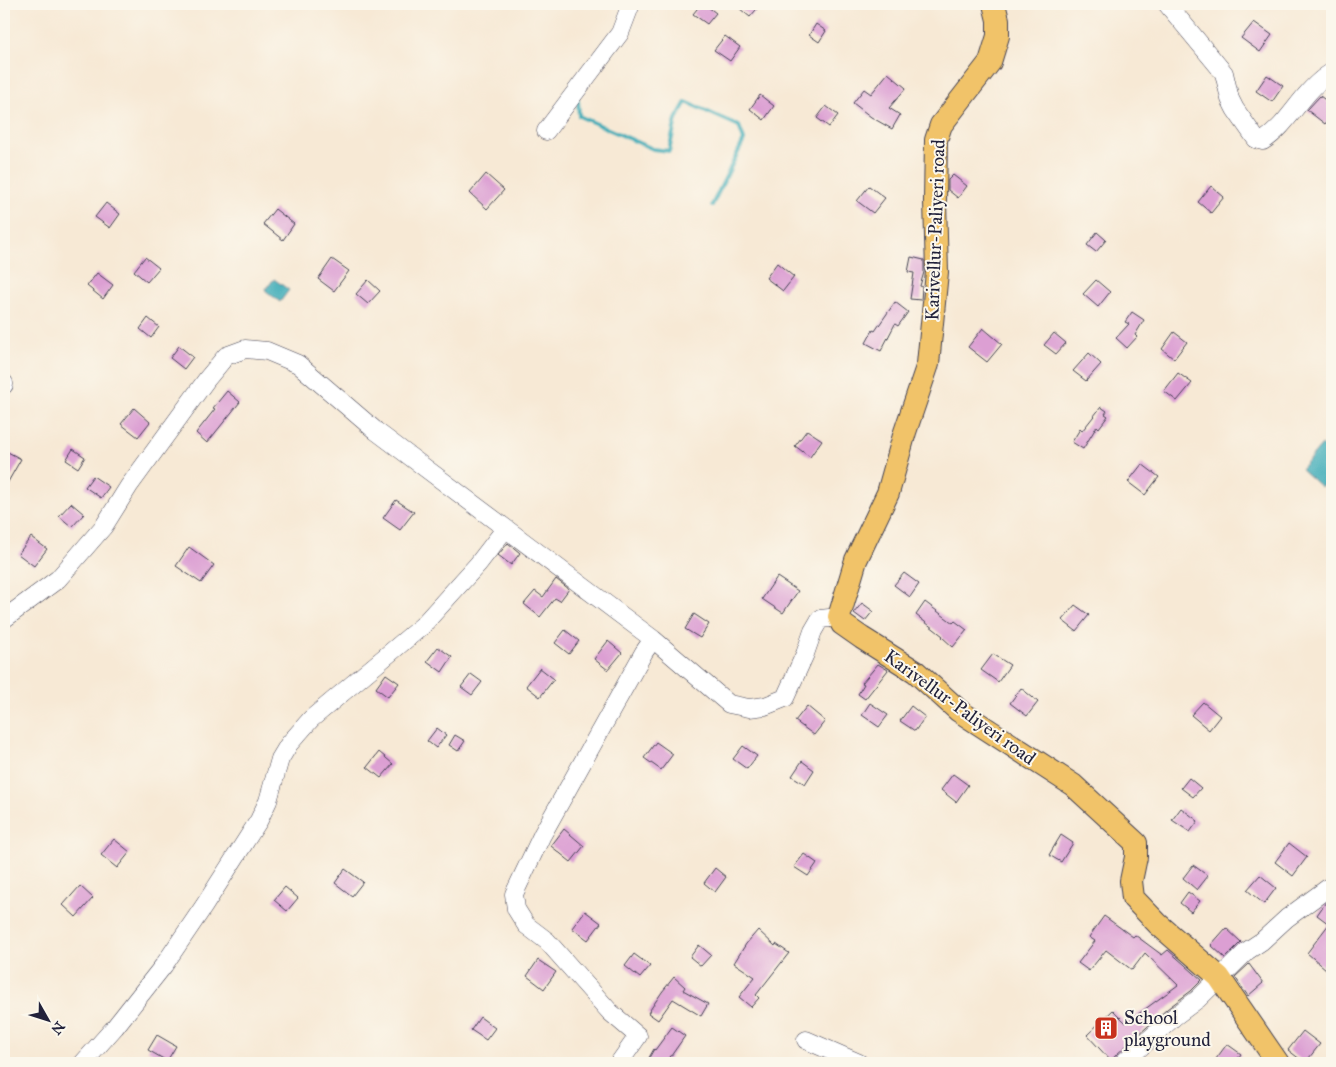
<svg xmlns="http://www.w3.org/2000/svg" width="1336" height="1067" font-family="'IM FELL Great Primer',serif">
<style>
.water{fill:#3cacb8;stroke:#2f677a}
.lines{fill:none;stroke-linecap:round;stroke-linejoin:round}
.stream{stroke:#3cacb8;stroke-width:4}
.building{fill:#dc9fd3}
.minor-casing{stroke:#424052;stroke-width:19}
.major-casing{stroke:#424052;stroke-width:24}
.minor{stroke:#fff;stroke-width:18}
.major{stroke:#f1c369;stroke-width:22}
.labels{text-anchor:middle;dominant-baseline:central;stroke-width:4;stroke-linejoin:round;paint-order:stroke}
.street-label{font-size:19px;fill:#22223b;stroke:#fbf7ec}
.poi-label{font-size:19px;fill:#22223b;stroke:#fbf7ec;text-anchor:start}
</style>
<rect width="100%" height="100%" fill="#fbf7ec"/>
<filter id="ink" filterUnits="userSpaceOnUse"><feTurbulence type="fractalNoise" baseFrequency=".02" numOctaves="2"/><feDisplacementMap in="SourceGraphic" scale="10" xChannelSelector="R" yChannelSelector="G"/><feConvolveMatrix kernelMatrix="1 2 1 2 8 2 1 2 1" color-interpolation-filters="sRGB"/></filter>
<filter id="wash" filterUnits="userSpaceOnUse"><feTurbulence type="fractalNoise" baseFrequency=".0096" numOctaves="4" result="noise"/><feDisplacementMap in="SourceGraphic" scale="20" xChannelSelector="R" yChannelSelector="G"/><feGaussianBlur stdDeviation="1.12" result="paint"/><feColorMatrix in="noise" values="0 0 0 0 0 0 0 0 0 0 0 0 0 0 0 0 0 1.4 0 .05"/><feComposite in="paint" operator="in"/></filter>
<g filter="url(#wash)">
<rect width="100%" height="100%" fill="#f7e9d5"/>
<path class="water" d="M274 279 289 290 280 302 265 290Z
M1322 445 1332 454V474L1321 487 1301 469Z"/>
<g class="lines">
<path class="stream" d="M578 100 579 116 653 149 669 151 676 119 686 102 739 126 744 140 712 205"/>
</g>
<g id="blocks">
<path class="building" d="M701 4H704L716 13 707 24 693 14Z
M734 4H761L750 17Z
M1254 22 1272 35 1260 52 1241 38Z
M816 24 826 31 819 42 809 35Z
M725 36 740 47 730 61 714 50Z
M888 73 906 88 889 108 900 115 892 129 871 117 853 103 864 89 871 94Z
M1267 75 1283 86 1272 102 1256 91Z
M760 95 774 106 764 120 750 109Z
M1320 96 1332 105V115L1325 124 1307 110Z
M826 106 838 115 829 127 817 118Z
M486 174 504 190 487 209 470 193Z
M953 175 967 186 958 198 948 190V180Z
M869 186 885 198 873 213 857 201Z
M1211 186 1224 197 1211 213 1198 202Z
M106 203 120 214 110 228 95 217Z
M275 209 294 224 283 240 263 224Z
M1097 232 1106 240 1096 252 1087 245Z
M145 257 159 268 147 282 134 271Z
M911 257 924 260V272L920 286 922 287 921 300 910 299 914 273 908 272Z
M332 259 349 271 334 291 318 279Z
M777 263 794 277 783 291 766 278Z
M97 273 113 285 103 299 87 286Z
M368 280 380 291 368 304 356 294Z
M1096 280 1110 292 1098 307 1083 294Z
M895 302 908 312 898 326 895 324 881 351 866 343 873 330 875 331Z
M1132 312 1144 320 1135 335 1137 337 1127 348 1116 338 1129 324 1125 322Z
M148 318 159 327 151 338 140 329Z
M983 328 1002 344 987 362 968 347Z
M1174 332 1187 342 1174 359 1162 349Z
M1054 333 1066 343 1056 354 1044 345Z
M179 346 193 357 184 369 170 358Z
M1089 353 1101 364 1086 381 1073 371Z
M1178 373 1192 383 1177 401 1164 391Z
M227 391 240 402 207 443 196 433 215 409 213 408Z
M1101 407 1107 411 1105 414 1108 416 1099 428 1097 426 1083 449 1072 442 1080 429 1082 431Z
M134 408 150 422 138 437 121 424Z
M807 430 822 440 810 457 795 446Z
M73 449 85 457 78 468 66 460Z
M4 450 21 459 4 489Z
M1142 464 1159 477 1145 495 1128 482Z
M93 476 109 487 101 498 85 487Z
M396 500 414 512 400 530 383 518Z
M71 503 84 514 72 527 59 516Z
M31 537 47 549 34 566 18 554Z
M508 543 520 553 511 565 498 555Z
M189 547 214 565 201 583 176 566Z
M904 573 919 584 910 597 894 585Z
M777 577 798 591 783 613 762 599Z
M556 579 569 589 560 601 555 598 540 617 524 604 535 591 543 597Z
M925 602 953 623 955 621 967 630 953 647 942 637 943 636 916 615Z
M862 603 873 611 865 621 854 613Z
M1075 605 1089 615 1076 631 1062 620Z
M694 614 709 624 700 638 685 629Z
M565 630 579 641 569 654 555 643Z
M608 641 622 653 608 670 594 659Z
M438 647 452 657 442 672 427 661Z
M993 654 1010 665 998 682 981 670Z
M878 664 888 670 865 699 858 694 864 684 862 683Z
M540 668 554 679 540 697 526 686Z
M386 674 399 683 388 697 376 688Z
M471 674 482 682 472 695 461 687Z
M1021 688 1038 702 1027 716 1010 703Z
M1203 702 1220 716 1209 730 1191 715Z
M870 703 888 715 879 727 862 715Z
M807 706 825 721 814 735 795 721Z
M911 706 925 717 915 731 900 721Z
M437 728 446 735 436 748 427 741Z
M455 735 465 741 458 751 449 745Z
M656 742 673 754 661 770 644 758Z
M743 746 757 756 747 769 733 759Z
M379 752 393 764 381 778 367 767Z
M802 761 814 770 805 784 792 776Z
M953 774 968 785 956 802 941 790Z
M1189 778 1201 788 1193 797 1181 788Z
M1181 808 1198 821 1190 832 1172 820Z
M564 829 584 846 571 862 551 846Z
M1061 835 1073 843 1061 862 1049 855Z
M114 839 130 852 117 868 101 855Z
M1289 843 1307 857 1293 876 1275 862Z
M804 854 817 863 808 876 794 867Z
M1193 865 1208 876 1197 890 1183 878Z
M715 868 726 877 715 892 704 883Z
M345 869 363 882 352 896 335 883Z
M1260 875 1276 888 1264 904 1247 890Z
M80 886 93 898 76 917 63 905Z
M285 887 298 898 287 911 274 900Z
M1188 892 1200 901 1191 912 1180 903Z
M1326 902 1332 906V961L1326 969 1307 953 1329 924 1317 915Z
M585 911 601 923 588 940 572 928Z
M1104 916 1133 937 1135 935 1162 955 1168 950 1202 980 1191 991 1167 1009 1116 1055 1111 1061 1087 1035 1113 1010 1126 1023 1178 985 1145 953 1132 970 1106 950 1089 971 1078 963 1095 941 1089 937Z
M1226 928 1241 942 1225 958 1211 945Z
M758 930 775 946 776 944 789 953 756 995 759 998 751 1007 739 997 755 977 734 963 746 944Z
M699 945 711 955 701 966 690 957Z
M634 954 650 966 640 978 625 966Z
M538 960 556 972 544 989 527 976Z
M1249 964 1263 983 1248 996 1235 977Z
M674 977 685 987 683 990 708 1004 701 1016 673 999 658 1020 648 1013 662 992Z
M480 1017 495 1028 486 1040 471 1030Z
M672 1027 685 1036 666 1063H646L654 1049 655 1050Z
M1303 1031 1320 1044 1305 1063 1288 1050Z
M157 1035 176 1046 167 1061 148 1050Z
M1227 1044 1241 1054 1235 1063H1213Z"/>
</g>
</g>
<g filter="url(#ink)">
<use href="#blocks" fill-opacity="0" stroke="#424052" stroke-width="1"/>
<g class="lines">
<g class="minor-casing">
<path id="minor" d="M1167 4 1224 73 1230 99 1235 109 1256 139 1263 141C1291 123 1301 91 1332 72
M546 131 620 33 631 4
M4 383V385
M4 619 58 579 104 526 129 486 207 379 226 356 245 349 267 351 298 364 376 431 653 639 729 704 749 708 765 706 785 698 805 654 813 631 820 619 839 617
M806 1040 859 1063
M83 1063 115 1027 164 965 204 906 259 820 268 801 280 759 289 744 311 719 422 626 478 564 505 529
M619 1063 638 1036 610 1012 547 941 526 925 516 909 514 894 542 835 644 652 653 639
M1123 1063 1174 1017 1198 999 1247 951 1262 941 1287 918 1332 885"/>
</g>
<g class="major-casing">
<path id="major" d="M994 4 998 20V36L990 62 941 125 936 140 935 201 937 272 928 364 905 432 888 493 856 560 839 617 842 624 862 638 916 672 959 711 1073 785 1136 843V857L1131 881 1133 898 1158 924 1219 977 1278 1063"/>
</g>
<use href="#minor" class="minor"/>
<use href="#major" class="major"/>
</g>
</g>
<defs>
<g id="building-square" transform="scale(1.25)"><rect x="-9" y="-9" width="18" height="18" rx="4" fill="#c8321e" stroke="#fbf7ec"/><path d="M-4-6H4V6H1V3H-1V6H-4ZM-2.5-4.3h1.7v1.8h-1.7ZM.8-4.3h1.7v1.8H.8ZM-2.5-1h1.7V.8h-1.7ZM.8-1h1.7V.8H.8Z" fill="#fff"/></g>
</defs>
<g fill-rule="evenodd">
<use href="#building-square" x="1106" y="1028"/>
</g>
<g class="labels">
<g class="street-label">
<text transform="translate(935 230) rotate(-88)">Karivellur-Paliyeri road</text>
<text transform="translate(960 707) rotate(36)">Karivellur-Paliyeri road</text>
</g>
<g class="poi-label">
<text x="1124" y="1017">School<tspan x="1124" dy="22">playground</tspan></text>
</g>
</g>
<rect width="1336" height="1067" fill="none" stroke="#fbf7ec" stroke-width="20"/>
<g transform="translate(48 1020) rotate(129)" stroke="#fbf7ec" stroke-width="4" paint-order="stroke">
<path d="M0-4L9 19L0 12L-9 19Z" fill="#22223b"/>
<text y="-8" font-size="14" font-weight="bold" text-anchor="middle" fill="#22223b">N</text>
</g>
</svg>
